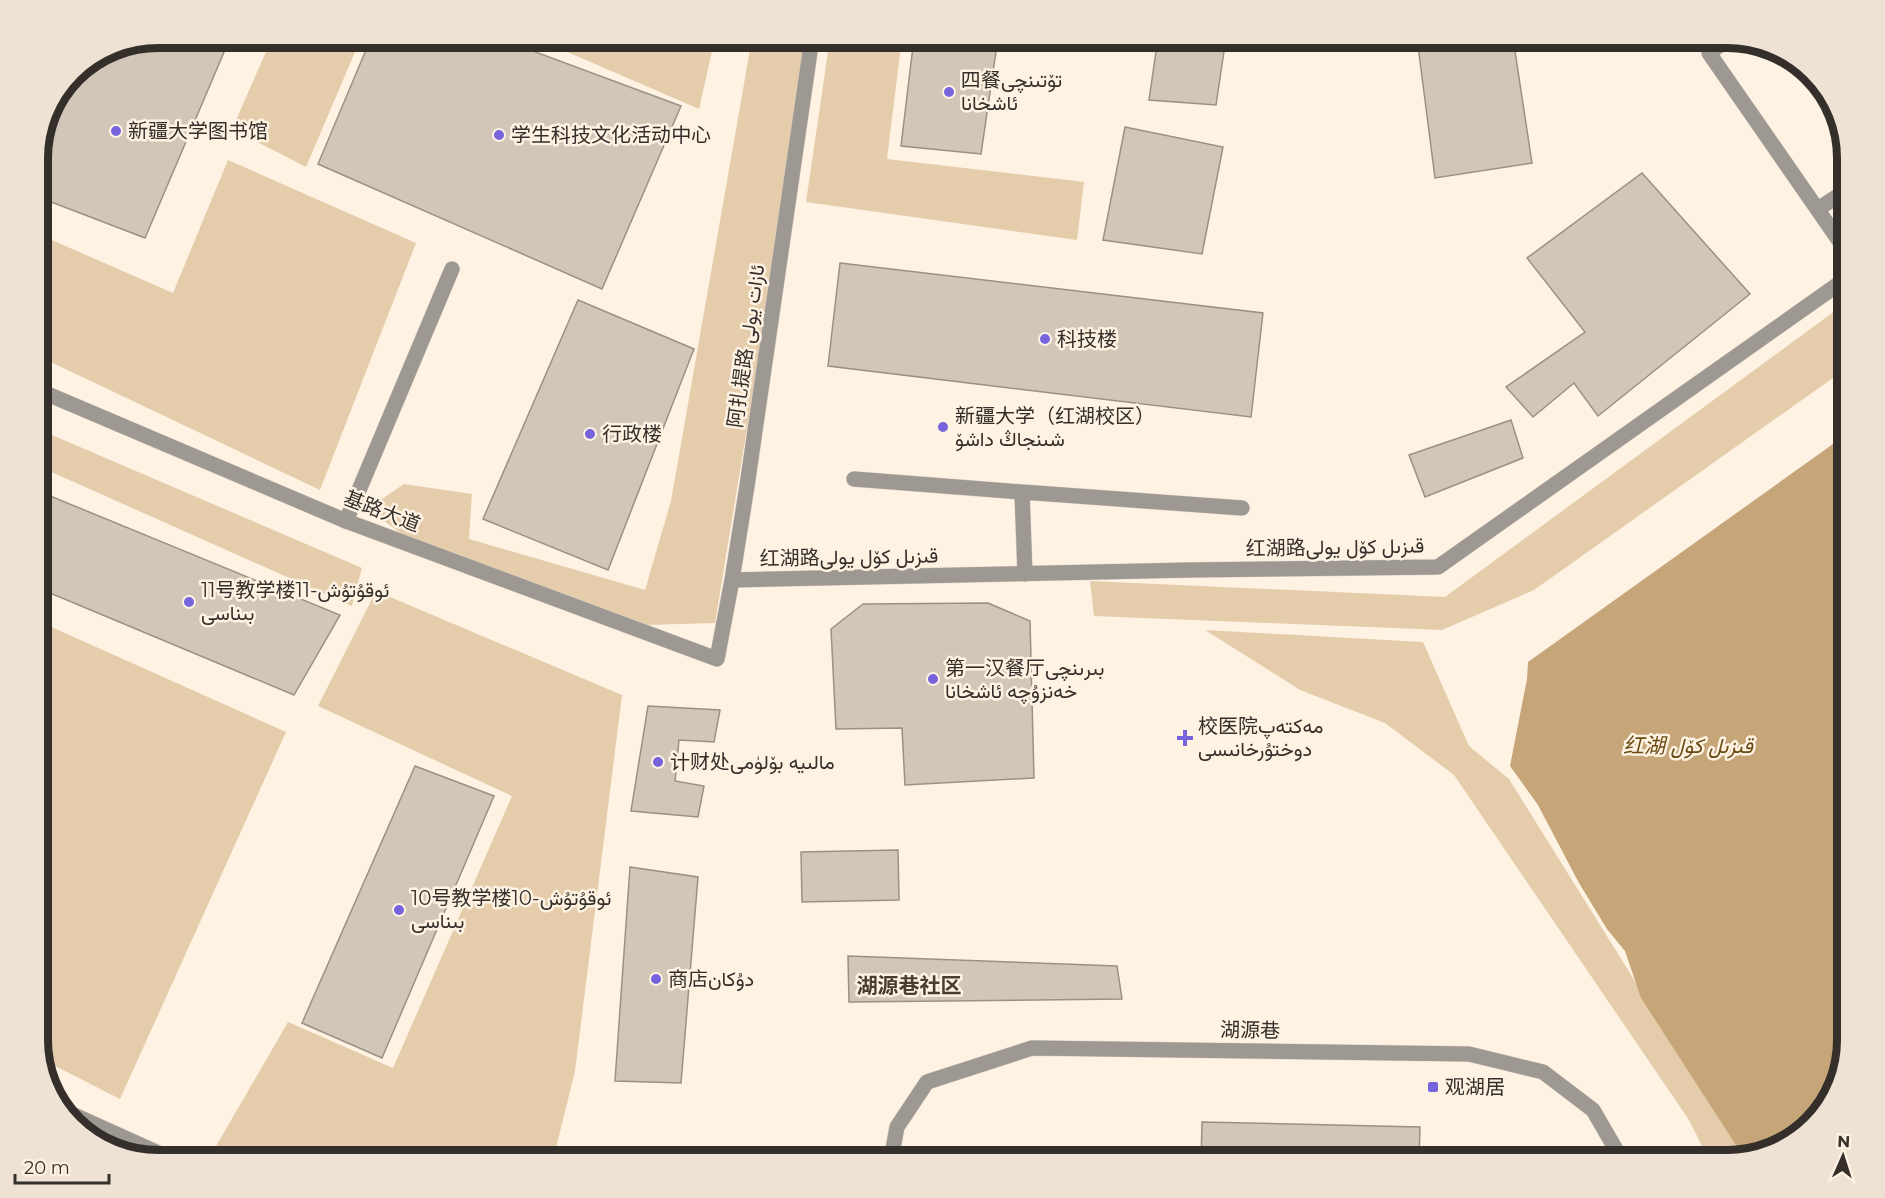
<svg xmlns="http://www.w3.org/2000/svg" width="1885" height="1198" font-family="Montserrat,Vazirmatn,'Noto Sans SC',sans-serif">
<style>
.green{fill:#e5cdac}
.water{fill:#c6a678}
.building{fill:#d1c6b7;stroke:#9b9183;stroke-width:1.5}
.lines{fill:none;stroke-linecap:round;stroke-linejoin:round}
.service-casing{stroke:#dacfc2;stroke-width:16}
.minor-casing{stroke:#dacfc2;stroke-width:16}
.service{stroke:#9d9892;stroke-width:15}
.minor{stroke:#9d9892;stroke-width:15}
.poi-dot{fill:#7564de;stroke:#fef2e3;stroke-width:2}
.labels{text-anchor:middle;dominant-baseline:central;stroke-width:5;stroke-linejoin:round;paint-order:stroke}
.poi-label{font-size:20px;fill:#342f2a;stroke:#fef2e3;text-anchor:start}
.street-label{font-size:20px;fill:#342f2a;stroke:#fef2e3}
.water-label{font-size:21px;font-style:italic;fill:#694911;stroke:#fef2e3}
.neighbourhood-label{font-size:21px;font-weight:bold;fill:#473e32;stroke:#fef2e3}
.rim{fill:none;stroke:#342f2a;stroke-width:8}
</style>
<rect width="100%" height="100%" fill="#fef2e3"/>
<path class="green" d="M272 38H361L306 167 232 129Z
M535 38H715L699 109Z
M752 38H811L715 623 647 625 405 536 367 509 404 484 472 494 469 539 645 590 671 501Z
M830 38H902L887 159 1084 182 1077 240 806 202Z
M228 160 416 243 320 490 38 356V234L173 293Z
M1847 302V368L1534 590 1442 630 1094 616 1090 581 1445 597Z
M38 429 362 568 352 606 38 466Z
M376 591 622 695 575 1071 553 1160H208L288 1022 393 1068 512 796 318 706Z
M38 621 286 732 120 1099 41 1059 38 1047Z
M1205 630 1423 642 1469 746 1509 779 1744 1156 1727 1160H1709L1689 1120 1454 775 1385 723 1300 690Z"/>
<path class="water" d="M1847 434V1040L1827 1107 1787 1144 1743 1156 1641 998 1625 951 1607 929 1579 883 1538 805 1510 766 1527 679 1528 662Z"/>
<path class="building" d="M158 38H230L145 238 38 197V151L47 112 73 73 112 47Z
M371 38H498L681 106 602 289 318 164Z
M914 38H998L981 154 901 146Z
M1158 38H1226L1216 105 1149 100Z
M1417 38H1513L1532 163 1435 178Z
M1125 127 1223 147 1202 254 1103 240Z
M1642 173 1750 294 1598 416 1574 383 1533 417 1506 387 1585 332 1527 258Z
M840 263 1263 313 1251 417 828 366Z
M578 300 694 349 608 570 483 519Z
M1511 420 1523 458 1425 497 1409 455Z
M38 491 340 615 294 695 38 588Z
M988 603 1030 621 1034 778 905 785 902 728 836 729 831 629 863 604Z
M648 706 720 710 714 742 679 740 675 781 704 786 698 817 631 811Z
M415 766 494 796 382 1058 302 1023Z
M898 850 899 900 802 902 801 852Z
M630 867 698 877 681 1083 615 1081Z
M848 956 1117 966 1122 999 849 1002Z
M1202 1122 1420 1127 1419 1160H1201Z
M1425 1156 1489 1159V1160H1424Z"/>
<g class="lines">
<g class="service-casing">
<path id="service" d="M1730 38 1709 53 1847 252
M1818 209 1847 190
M854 479 1022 492 1025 574
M1022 492 1242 508
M346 521 452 269
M63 1110 174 1160"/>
</g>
<g class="minor-casing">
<path id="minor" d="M38 390 346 521 717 659 732 580 747 486 812 38
M732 580 1189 570 1438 567 1847 278
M891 1160 897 1127 927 1082 1032 1048 1469 1054 1543 1072 1593 1110 1622 1160"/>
</g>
<use href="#service" class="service"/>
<use href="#minor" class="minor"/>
</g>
<g class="poi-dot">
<circle cx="949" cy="92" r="6"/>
<circle cx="116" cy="131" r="6"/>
<circle cx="499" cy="135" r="6"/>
<circle cx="1045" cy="339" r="6"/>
<circle cx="943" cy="427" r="6"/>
<circle cx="590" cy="434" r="6"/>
<circle cx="189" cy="602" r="6"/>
<circle cx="933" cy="679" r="6"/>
<path d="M1182 729h6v6h6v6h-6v6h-6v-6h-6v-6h6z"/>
<circle cx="658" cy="762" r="6"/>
<circle cx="399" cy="910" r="6"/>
<circle cx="656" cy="979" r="6"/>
<rect x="1427" y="1081" width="12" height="12" rx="3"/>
</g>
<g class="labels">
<g class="poi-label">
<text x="961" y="80">四餐تۆتىنچى<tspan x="961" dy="23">ئاشخانا</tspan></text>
<text x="128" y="131">新疆大学图书馆</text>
<text x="511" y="135">学生科技文化活动中心</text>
<text x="1057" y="339">科技楼</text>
<text x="955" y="416">新疆大学（红湖校区）<tspan x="955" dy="23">شىنجاڭ داشۆ</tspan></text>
<text x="602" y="434">行政楼</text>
<text x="201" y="590">11号教学楼11-ئوقۇتۇش<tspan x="201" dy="23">بىناسى</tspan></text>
<text x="945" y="668">第一汉餐厅بىرىنچى<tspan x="945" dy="23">خەنزۇچە ئاشخانا</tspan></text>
<text x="1198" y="726">校医院مەكتەپ<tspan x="1198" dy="23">دوختۇرخانىسى</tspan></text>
<text x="670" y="762">计财处مالىيە بۆلۈمى</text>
<text x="411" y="898">10号教学楼10-ئوقۇتۇش<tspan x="411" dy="23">بىناسى</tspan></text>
<text x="668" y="979">商店دۇكان</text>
<text x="1445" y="1087">观湖居</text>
</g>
<g class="street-label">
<text transform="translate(746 346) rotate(-82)">阿扎提路 ئازات يولى</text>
<text transform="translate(382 511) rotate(21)">基路大道</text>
<text transform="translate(1335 547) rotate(-1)">红湖路قىزىل كۆل يولى</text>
<text transform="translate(849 557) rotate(-1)">红湖路قىزىل كۆل يولى</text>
<text transform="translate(1250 1030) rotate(1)">湖源巷</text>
</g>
<g class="water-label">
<text x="1688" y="745">红湖 قىزىل كۆل</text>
</g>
<g class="neighbourhood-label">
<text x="909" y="985">湖源巷社区</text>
</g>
</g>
<path d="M0 0H1885V1198H0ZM158 48H1727A110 110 0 0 1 1837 158V1040A110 110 0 0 1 1727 1150H158A110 110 0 0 1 48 1040V158A110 110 0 0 1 158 48Z" fill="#eee2d4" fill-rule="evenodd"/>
<path class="rim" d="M158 48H1727A110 110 0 0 1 1837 158V1040A110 110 0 0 1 1727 1150H158A110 110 0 0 1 48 1040V158A110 110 0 0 1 158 48Z"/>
<g transform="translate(1843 1156) rotate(3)" stroke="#fef2e3" stroke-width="4.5" paint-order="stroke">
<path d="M0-4.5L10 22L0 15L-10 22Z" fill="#342f2a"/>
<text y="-9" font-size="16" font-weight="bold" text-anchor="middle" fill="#342f2a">N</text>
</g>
<path d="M15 1174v9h94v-9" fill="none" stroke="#342f2a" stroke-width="3"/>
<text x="24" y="1174" font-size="18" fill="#342f2a" stroke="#fef2e3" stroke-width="4.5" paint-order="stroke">20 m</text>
</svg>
